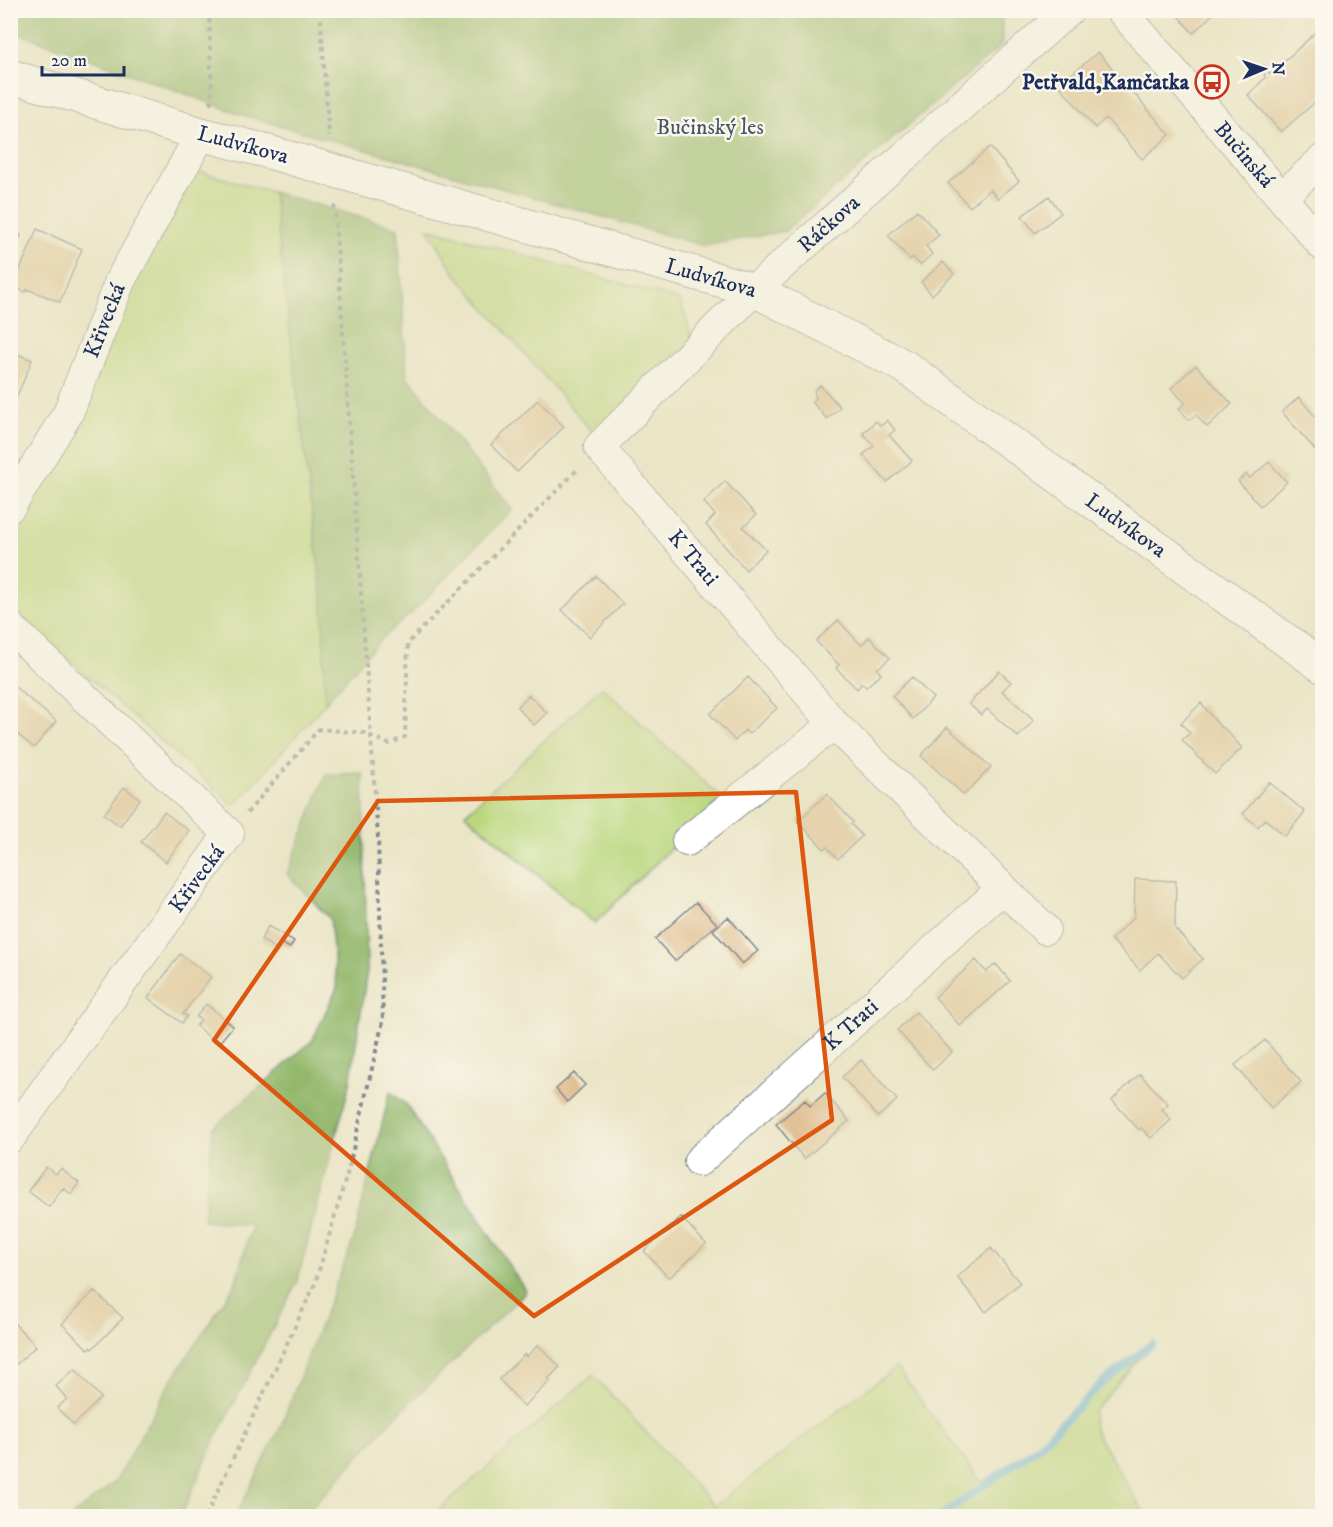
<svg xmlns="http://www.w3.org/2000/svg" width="1333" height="1527" font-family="'IM FELL DW Pica',serif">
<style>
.green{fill:#bad77d;stroke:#6a836e;stroke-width:1.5}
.forest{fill:#93b86c;stroke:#577465;stroke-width:1.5}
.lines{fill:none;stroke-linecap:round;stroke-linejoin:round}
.stream{stroke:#62b3dd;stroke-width:8}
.building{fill:#dfbd8f}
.minor-casing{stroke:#838a92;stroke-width:32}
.tertiary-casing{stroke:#838a92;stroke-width:35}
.path{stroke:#838a92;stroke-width:4;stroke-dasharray:4.5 4.5;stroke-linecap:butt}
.minor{stroke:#fff;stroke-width:30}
.tertiary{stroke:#fff;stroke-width:33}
.tertiary-bridge-casing{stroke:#838a92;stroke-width:35;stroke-linecap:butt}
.tertiary-bridge{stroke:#fff;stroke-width:33}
.marked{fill:none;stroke:#de5710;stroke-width:4.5;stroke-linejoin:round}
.labels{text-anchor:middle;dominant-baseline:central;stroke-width:5;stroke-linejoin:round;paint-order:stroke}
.poi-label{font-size:22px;font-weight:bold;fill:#1b2f5e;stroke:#fbf7ec;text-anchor:end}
.park-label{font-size:22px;fill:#435966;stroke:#fbf7ec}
.street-label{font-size:22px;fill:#1b2f5e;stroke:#fbf7ec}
</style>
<rect width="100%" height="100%" fill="#fbf7ec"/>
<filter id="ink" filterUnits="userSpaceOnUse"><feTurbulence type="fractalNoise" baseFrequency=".0167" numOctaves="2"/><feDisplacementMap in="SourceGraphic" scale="12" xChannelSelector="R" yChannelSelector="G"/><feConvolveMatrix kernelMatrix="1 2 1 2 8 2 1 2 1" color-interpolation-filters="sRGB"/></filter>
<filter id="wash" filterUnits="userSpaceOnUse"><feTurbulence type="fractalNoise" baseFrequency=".008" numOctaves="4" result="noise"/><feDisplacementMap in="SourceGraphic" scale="24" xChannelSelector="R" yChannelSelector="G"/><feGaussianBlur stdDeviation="1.35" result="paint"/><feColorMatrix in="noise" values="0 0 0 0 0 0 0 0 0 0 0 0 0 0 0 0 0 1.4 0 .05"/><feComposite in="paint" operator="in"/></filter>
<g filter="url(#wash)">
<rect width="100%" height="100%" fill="#ebe5c7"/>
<path class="green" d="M194 170 273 192 323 602 325 703 234 806 11 608 10 532 81 417 128 294 182 200Z
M428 228 680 300 694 344 595 435 454 272Z
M602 687 722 798 595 923 465 814Z
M1152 1344 1093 1412 1094 1430 1146 1516H432L593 1375 714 1506 896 1367 984 1486 1038 1447 1100 1385Z"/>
<path class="forest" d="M1002 10V45L785 231 705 246 243 115 10 30 11 10Z
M273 192 398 228 407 376 512 509 415 610 382 638 325 703 323 602Z
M363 773 367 971 350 1083 297 1282 213 1444 181 1516H72L115 1482 170 1383 235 1284 252 1226 203 1221 213 1128 312 1041 337 988 330 919 287 874 326 774Z
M390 1092 406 1104 526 1292 397 1415 304 1516H236L280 1428 353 1241Z"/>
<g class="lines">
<path class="stream" d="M941 1516 1038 1447 1100 1385 1152 1344"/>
</g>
<g id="blocks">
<path class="building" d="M1173 10H1217L1193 33Z
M1322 27V96L1281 132 1248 95 1265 78 1263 66 1270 74Z
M1098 52 1170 135 1142 159 1106 118 1095 128 1059 85Z
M990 147 1019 181 998 199 990 189 970 207 948 183Z
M1049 196 1061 213 1035 233 1022 216Z
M917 210 939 235 926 246 932 254 920 265 913 257 910 260 888 235Z
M37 229 82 249 60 302 27 289 26 292 13 287Z
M10 231 21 235 11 259H10Z
M943 262 954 274 932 295 921 282Z
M10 351 32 360 13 406H10Z
M1196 365 1232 404 1207 427 1196 415 1189 420 1179 409 1185 403 1171 388Z
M820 385 840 407 827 419 812 402 816 397 814 391Z
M1299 397 1322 425V450L1318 453 1282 412Z
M538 400 564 427 517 472 491 445Z
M887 420 895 430 889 435 912 461 887 482 863 455 874 446 863 433 876 421 881 426Z
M1269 462 1287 482 1260 506 1238 481 1246 474 1250 478Z
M725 481 756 515 743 527 766 550 746 570 706 525 715 515 704 502Z
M596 576 623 604 590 637 562 610Z
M838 620 861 645 869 637 890 658 877 669 881 674 866 687 862 683 857 689 836 668 839 665 816 641Z
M999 671 1011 682 1002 691 1034 720 1018 737 987 709 981 715 969 704Z
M748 677 777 708 749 734 745 730 735 741 710 714Z
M912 677 933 698 913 719 892 696Z
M10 683 56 721 34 748 10 728Z
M529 695 547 713 534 725 517 707Z
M1201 703 1221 728 1223 727 1242 748 1215 774 1182 740 1190 733 1181 723Z
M947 727 991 767 964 795 921 756Z
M1269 782 1305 812 1285 836 1265 819 1258 827 1243 814Z
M124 787 140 799 120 826 104 814Z
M827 794 853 822 851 824 862 836 838 859 827 847 824 849 798 821Z
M164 812 189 831 166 862 141 842Z
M1135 879 1176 881 1175 929 1203 959 1182 978 1158 953 1140 970 1111 939 1134 917Z
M696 902 717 924 675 961 655 939Z
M728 917 758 951 742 964 713 930Z
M268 926 294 941 290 948 281 943 278 950 261 940Z
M180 954 211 977 183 1014 187 1016 182 1023 148 998Z
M976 960 986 972 996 964 1010 981 960 1026 935 997Z
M206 1004 233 1026 218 1044 196 1026 201 1020 196 1017Z
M916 1012 952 1052 933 1070 897 1030Z
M1265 1040 1301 1082 1271 1108 1235 1065Z
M861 1060 897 1100 878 1117 842 1077Z
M574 1073 585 1085 567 1102 556 1089Z
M1140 1074 1168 1104 1162 1109 1171 1120 1151 1138 1141 1128 1139 1130 1112 1100Z
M825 1093 849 1121 804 1159 776 1124 805 1100 810 1106Z
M46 1167 56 1174 61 1169 79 1183 71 1194 63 1188 49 1207 28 1191Z
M681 1217 706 1244 669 1278 644 1251Z
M991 1248 1020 1283 986 1312 957 1277Z
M94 1291 123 1318 92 1349 90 1347 88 1349 62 1324Z
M14 1323 36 1346 10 1370V1325Z
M538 1345 560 1367 548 1379 550 1381 524 1406 499 1379 525 1354 526 1357Z
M75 1369 101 1398 74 1425 57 1408 67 1399 56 1386Z"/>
</g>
</g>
<g filter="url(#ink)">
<use href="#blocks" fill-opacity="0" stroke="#838a92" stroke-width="1.5"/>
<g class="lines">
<g class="minor-casing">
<g id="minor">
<path id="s1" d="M1121 10 1322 245"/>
<path d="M1282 197 1322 160"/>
<path id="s2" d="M10 507 68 413 120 281 201 134"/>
<path d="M10 627 229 834 10 1138"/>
<path d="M687 841 834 724"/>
<path id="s3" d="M1045 929 834 724 599 447 754 290 1069 10"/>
<path id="s4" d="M699 1161 1003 888"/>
</g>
</g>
<g class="tertiary-casing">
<g id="tertiary">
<path d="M10 76 201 134 258 149"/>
<path id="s5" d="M409 192 754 290 904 366 1322 666"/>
</g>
</g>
<path class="path" d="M209 10 212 98 210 105
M320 10 329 137
M247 813 319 729 364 733 389 744 405 737 408 643 579 468
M206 1516 315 1284 348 1171 383 1021 378 838 334 202"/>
<use href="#minor" class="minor"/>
<use href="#tertiary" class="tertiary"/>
<g class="tertiary-bridge-casing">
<path id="tertiary-bridge" d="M258 149 409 192"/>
</g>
<use href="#tertiary-bridge" class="tertiary-bridge"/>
</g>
</g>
<path d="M0 0H1333V1527H0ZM796 792 832 1120 534 1316 214 1040 378 801Z" fill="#ebe5c7" fill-opacity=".55" fill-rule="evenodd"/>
<path class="marked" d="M796 792 832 1120 534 1316 214 1040 378 801Z"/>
<defs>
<g id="bus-ring" transform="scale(1.725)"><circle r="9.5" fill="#fbf7ec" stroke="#c8321e" stroke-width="1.5"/><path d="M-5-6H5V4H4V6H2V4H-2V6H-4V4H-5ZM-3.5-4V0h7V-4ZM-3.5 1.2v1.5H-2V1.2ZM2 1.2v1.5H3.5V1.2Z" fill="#c8321e"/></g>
</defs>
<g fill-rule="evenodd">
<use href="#bus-ring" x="1212" y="82"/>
</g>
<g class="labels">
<g class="poi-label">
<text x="1189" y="82">Petřvald,Kamčatka</text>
</g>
<g class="park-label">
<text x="710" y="127">Bučinský les</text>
</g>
<g class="street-label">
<text transform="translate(243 145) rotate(15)">Ludvíkova</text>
<text stroke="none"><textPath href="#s1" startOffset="190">Bučinská</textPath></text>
<text stroke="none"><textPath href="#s3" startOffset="978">Ráčkova</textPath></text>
<text stroke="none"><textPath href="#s5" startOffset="314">Ludvíkova</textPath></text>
<text stroke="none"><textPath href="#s2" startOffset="210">Křivecká</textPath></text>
<text stroke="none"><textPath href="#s5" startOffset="800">Ludvíkova</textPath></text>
<text transform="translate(693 558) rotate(50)">K Trati</text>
<text transform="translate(197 879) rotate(-54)">Křivecká</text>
<text stroke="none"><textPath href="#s4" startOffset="204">K Trati</textPath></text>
</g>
</g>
<rect width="1333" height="1527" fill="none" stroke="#fbf7ec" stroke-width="36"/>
<g transform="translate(1264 69) rotate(88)" stroke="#fbf7ec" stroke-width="4.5" paint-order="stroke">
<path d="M0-4.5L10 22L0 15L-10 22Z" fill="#1b2f5e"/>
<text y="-9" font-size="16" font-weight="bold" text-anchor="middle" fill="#1b2f5e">N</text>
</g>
<path d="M42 66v9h82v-9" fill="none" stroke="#1b2f5e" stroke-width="3"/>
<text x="51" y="66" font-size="18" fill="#1b2f5e" stroke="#fbf7ec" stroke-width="4.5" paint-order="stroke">20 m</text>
</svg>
